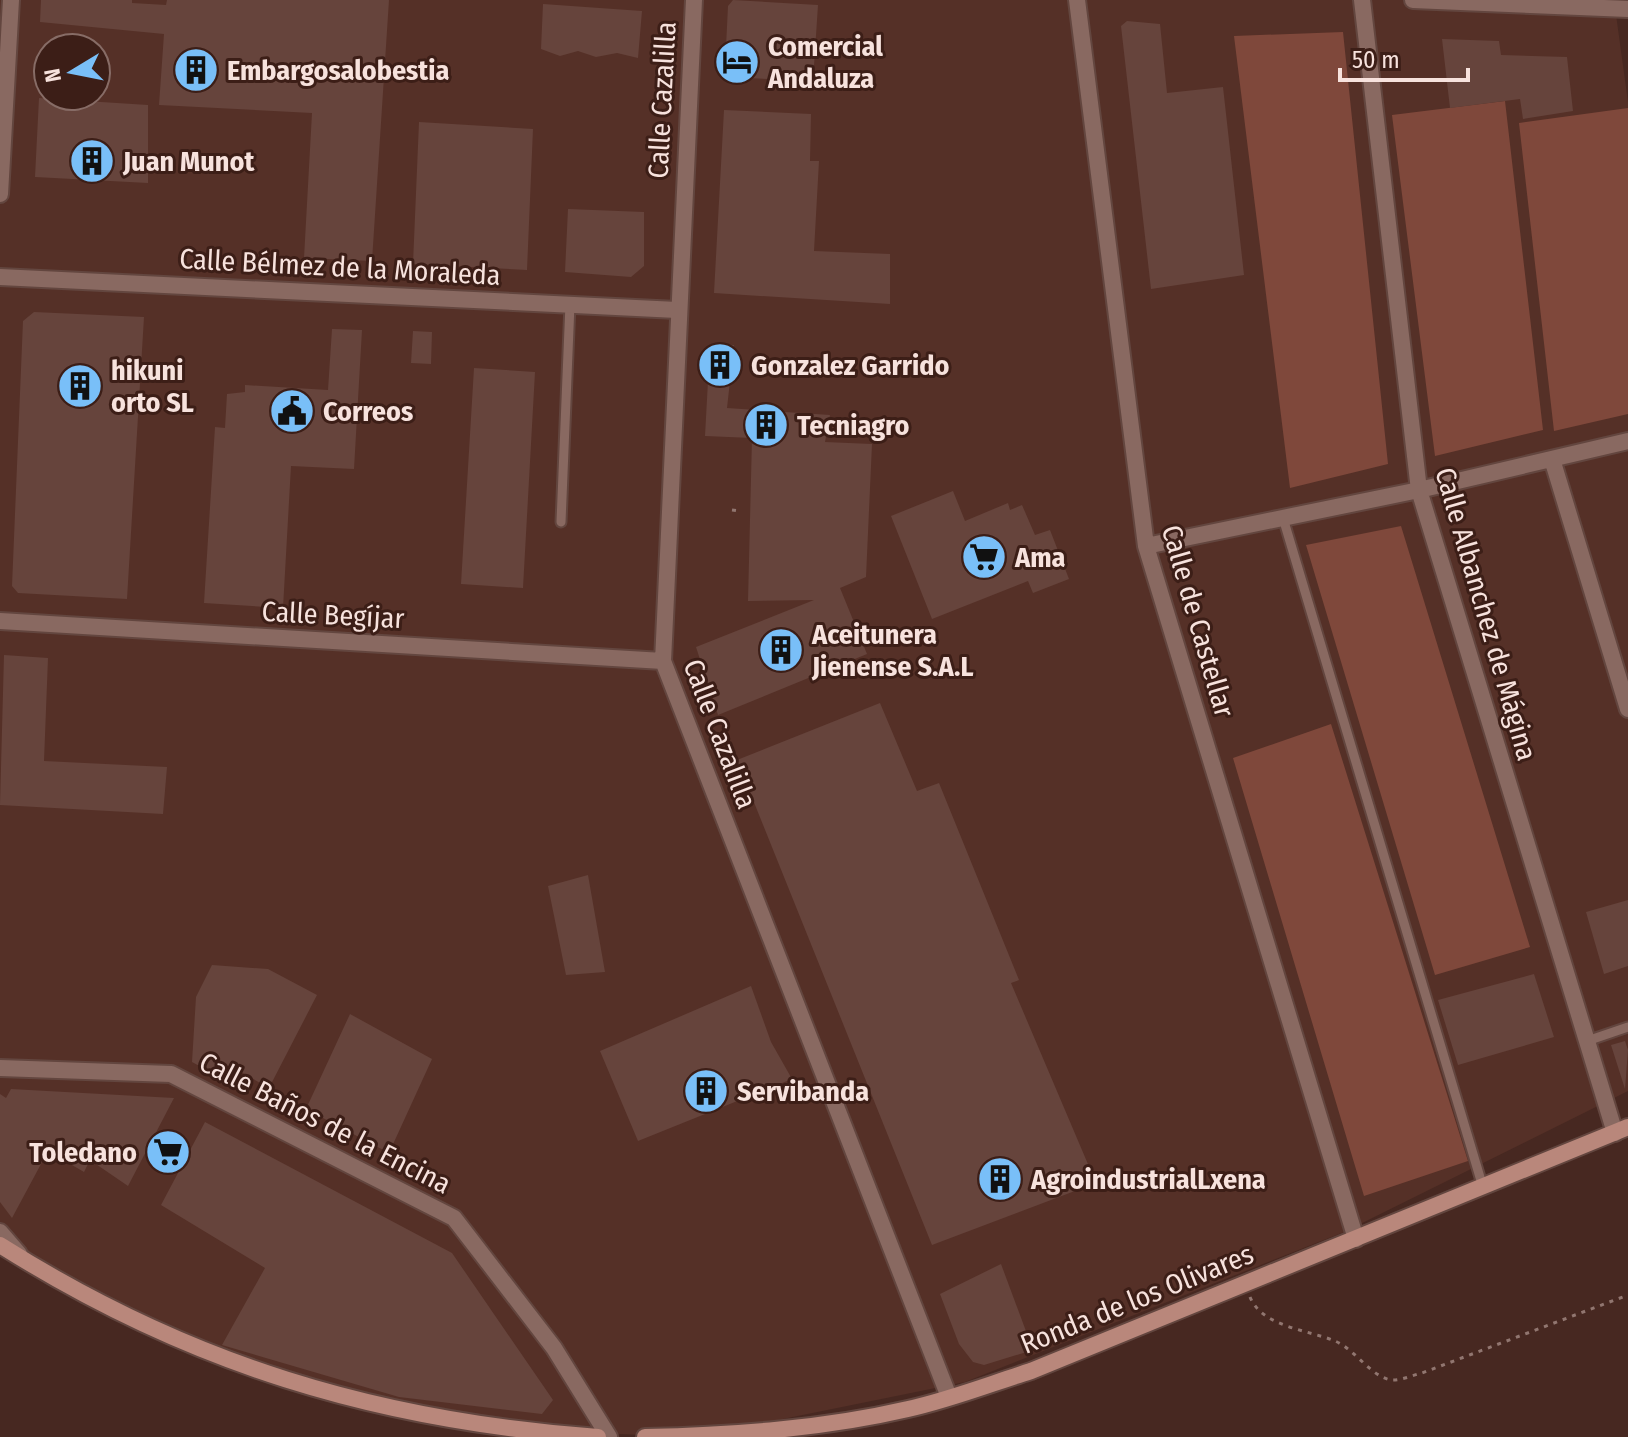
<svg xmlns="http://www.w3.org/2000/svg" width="1628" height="1437" font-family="'Fira Sans Condensed',sans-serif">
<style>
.built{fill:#553027;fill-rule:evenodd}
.green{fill:#7f483b}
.building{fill:#66443c}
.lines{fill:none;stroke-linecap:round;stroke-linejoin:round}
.service-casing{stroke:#63463f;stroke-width:13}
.minor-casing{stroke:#63463f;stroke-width:20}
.secondary-casing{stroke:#63463f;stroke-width:20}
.path{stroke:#917670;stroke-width:3;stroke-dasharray:4 6;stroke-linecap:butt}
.service{stroke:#896961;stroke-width:9}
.minor{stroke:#896961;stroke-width:16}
.secondary{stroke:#b9877b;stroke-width:16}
.labels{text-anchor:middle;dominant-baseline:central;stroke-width:6;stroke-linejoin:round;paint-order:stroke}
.poi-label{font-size:28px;font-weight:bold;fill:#f7e2dd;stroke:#3c1e17;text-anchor:start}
.street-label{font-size:28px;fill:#f7e2dd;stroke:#3c1e17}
</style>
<rect width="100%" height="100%" fill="#472821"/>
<path class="built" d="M0 0H1614L1628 102V1091L1344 1232 965 1382 694 1437 497 1429 299 1391 0 1245ZM48 48H96V96H48Z"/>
<path class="green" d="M1343 32 1388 464 1290 488 1234 36Z
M1505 101 1543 430 1435 456 1392 115Z
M1628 108V414L1554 431 1519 123Z
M1401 526 1530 947 1435 975 1306 545Z
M1331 724 1468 1161 1364 1196 1233 758Z"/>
<path class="building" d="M41 0H132V3L166 5 167 0H389L372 261 304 258 312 113 159 105 164 34 40 22Z
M733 0 818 5 813 81 747 78 748 48 726 47 728 6Z
M543 4 642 11 638 58 617 53 596 57 578 51 560 56 541 49Z
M1127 21 1160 24 1167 93 1223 87 1244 275 1151 289 1121 26Z
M1442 39 1499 41 1501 55 1567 57 1573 111 1523 119 1520 99 1450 108Z
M39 98 148 105V183L35 177Z
M724 110 811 114 810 161H819L814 251 890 254V304L714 293Z
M419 122 533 129 527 270 413 264Z
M568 209 644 212V266L631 277 565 272Z
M34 312 144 317 127 599 18 593 12 586 23 321Z
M332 329 362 330 354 469 291 466 283 608 204 603 215 427 225 428 227 394 245 392V385L328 390Z
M413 331 432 332 431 364 411 363Z
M710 344 734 345 727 408 830 415 825 442 872 444 866 577 840 588 867 654 718 715 696 647 814 600 748 601 752 438 705 436Z
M474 368 535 372 523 588 461 584Z
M953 491 965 521 1008 503 1010 510 1022 505 1035 535 1050 530 1069 579 1033 593 1028 581 932 619 891 516Z
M4 655 48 658 44 761 167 767 163 814 0 805Z
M880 703 917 791 939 783 1019 980 1011 983 1096 1183 932 1245 737 760Z
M588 875 605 972 566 975 548 886Z
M1628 900V966L1604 974 1586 912Z
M212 965 268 969 317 995 269 1088 234 1068 227 1081 192 1062 196 997Z
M1534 974 1554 1037 1458 1065 1438 1000Z
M751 986 771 1042 792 1079 638 1141 600 1051Z
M350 1014 432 1059 389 1153 306 1109Z
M1625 1041 1628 1050 1625 1089 1611 1045Z
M11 1089 174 1098 128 1186 90 1160 84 1172 48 1151 12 1218 0 1202V1094L6 1098Z
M205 1122 452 1253 553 1400 542 1414 399 1397 222 1345 265 1268 161 1205Z
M1001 1264 1033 1350 984 1365 973 1362 959 1344 940 1294Z"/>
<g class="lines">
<g class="service-casing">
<path id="service" d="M1283 518 1482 1184
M561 522 570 304
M1587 1041 1628 1027"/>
</g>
<g class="minor-casing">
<path id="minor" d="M694 0 663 661 949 1397
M1077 0 1146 546 1356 1239
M1362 0 1419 490 1615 1133
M1413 0 1628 9
M0 194 11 0
M0 277 677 310
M1552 459 1628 709
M1146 546 1419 490 1628 441
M0 621 663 661
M0 1068 171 1074 454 1218 554 1348 609 1437
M0 1232 19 1254"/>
</g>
<g class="secondary-casing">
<path id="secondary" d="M0 1245C188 1364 377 1421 598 1437
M645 1437C733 1435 822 1429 908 1409 949 1400 990 1384 1031 1371L1628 1127"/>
</g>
<path class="path" d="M732 510 739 511
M1250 1297C1262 1327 1309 1330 1335 1341 1356 1350 1370 1376 1391 1380 1400 1381 1413 1375 1422 1373L1628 1295"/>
<use href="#service" class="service"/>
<use href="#minor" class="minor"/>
<use href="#secondary" class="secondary"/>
</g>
<defs>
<g id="hotel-disc" transform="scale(2.3)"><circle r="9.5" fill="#79bff8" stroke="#3c1e17"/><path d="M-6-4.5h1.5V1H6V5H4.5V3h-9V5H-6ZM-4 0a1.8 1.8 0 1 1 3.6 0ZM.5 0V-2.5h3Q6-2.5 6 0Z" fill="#111"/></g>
<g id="building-disc" transform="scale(2.3)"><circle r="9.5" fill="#79bff8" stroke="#3c1e17"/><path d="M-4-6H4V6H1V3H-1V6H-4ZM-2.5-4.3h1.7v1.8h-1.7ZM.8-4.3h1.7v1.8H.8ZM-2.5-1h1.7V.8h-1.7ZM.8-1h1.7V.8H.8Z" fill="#111"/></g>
<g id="civic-disc" transform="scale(2.3)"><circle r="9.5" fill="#79bff8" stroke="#3c1e17"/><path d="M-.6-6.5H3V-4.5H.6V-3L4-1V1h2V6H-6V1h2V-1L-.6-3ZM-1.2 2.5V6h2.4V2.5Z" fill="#111"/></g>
<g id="supermarket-disc" transform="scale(2.3)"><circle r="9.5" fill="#79bff8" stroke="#3c1e17"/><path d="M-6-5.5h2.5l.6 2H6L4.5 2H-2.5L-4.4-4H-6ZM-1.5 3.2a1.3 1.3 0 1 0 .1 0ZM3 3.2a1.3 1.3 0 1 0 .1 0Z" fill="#111"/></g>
</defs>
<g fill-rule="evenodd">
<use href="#hotel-disc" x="737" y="62"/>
<use href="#building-disc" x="196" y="70"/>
<use href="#building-disc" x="92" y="161"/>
<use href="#building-disc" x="720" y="365"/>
<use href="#building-disc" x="80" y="386"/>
<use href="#civic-disc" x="292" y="411"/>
<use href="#building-disc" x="766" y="425"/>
<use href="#supermarket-disc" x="984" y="557"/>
<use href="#building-disc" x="781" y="650"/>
<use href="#building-disc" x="706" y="1091"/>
<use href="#supermarket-disc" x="168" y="1152"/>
<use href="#building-disc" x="1000" y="1179"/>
</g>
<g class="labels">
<g class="poi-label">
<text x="768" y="46">Comercial<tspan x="768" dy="32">Andaluza</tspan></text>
<text x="227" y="70">Embargosalobestia</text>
<text x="123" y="161">Juan Munot</text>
<text x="751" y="365">Gonzalez Garrido</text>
<text x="111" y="370">hikuni<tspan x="111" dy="32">orto SL</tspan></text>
<text x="323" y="411">Correos</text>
<text x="797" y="425">Tecniagro</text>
<text x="1015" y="557">Ama</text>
<text x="812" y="634">Aceitunera<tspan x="812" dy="32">Jienense S.A.L</tspan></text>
<text x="737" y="1091">Servibanda</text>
<text x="137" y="1152" text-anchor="end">Toledano</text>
<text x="1031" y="1179">AgroindustrialLxena</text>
</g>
<g class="street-label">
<text transform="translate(662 100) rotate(-87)">Calle Cazalilla</text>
<text transform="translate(340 267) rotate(3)">Calle Bélmez de la Moraleda</text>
<text transform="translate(1486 614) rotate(74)">Calle Albanchez de Mágina</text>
<text transform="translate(333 615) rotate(3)">Calle Begíjar</text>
<text transform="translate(1198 621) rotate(74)">Calle de Castellar</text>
<text transform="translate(720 734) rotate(69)">Calle Cazalilla</text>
<text transform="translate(325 1123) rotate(27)">Calle Baños de la Encina</text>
<text transform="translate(1137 1299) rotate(-22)">Ronda de los Olivares</text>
</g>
</g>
<g transform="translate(72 72) rotate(260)"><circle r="38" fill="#3c1e17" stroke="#876c66" stroke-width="2"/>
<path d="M0-6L14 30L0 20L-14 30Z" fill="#79bff8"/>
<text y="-12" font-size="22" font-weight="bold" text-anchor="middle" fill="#f7e2dd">N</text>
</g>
<path d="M1340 68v12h128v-12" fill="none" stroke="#f7e2dd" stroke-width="4"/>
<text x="1352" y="68" font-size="24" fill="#f7e2dd" stroke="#3c1e17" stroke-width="6" paint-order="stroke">50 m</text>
</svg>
